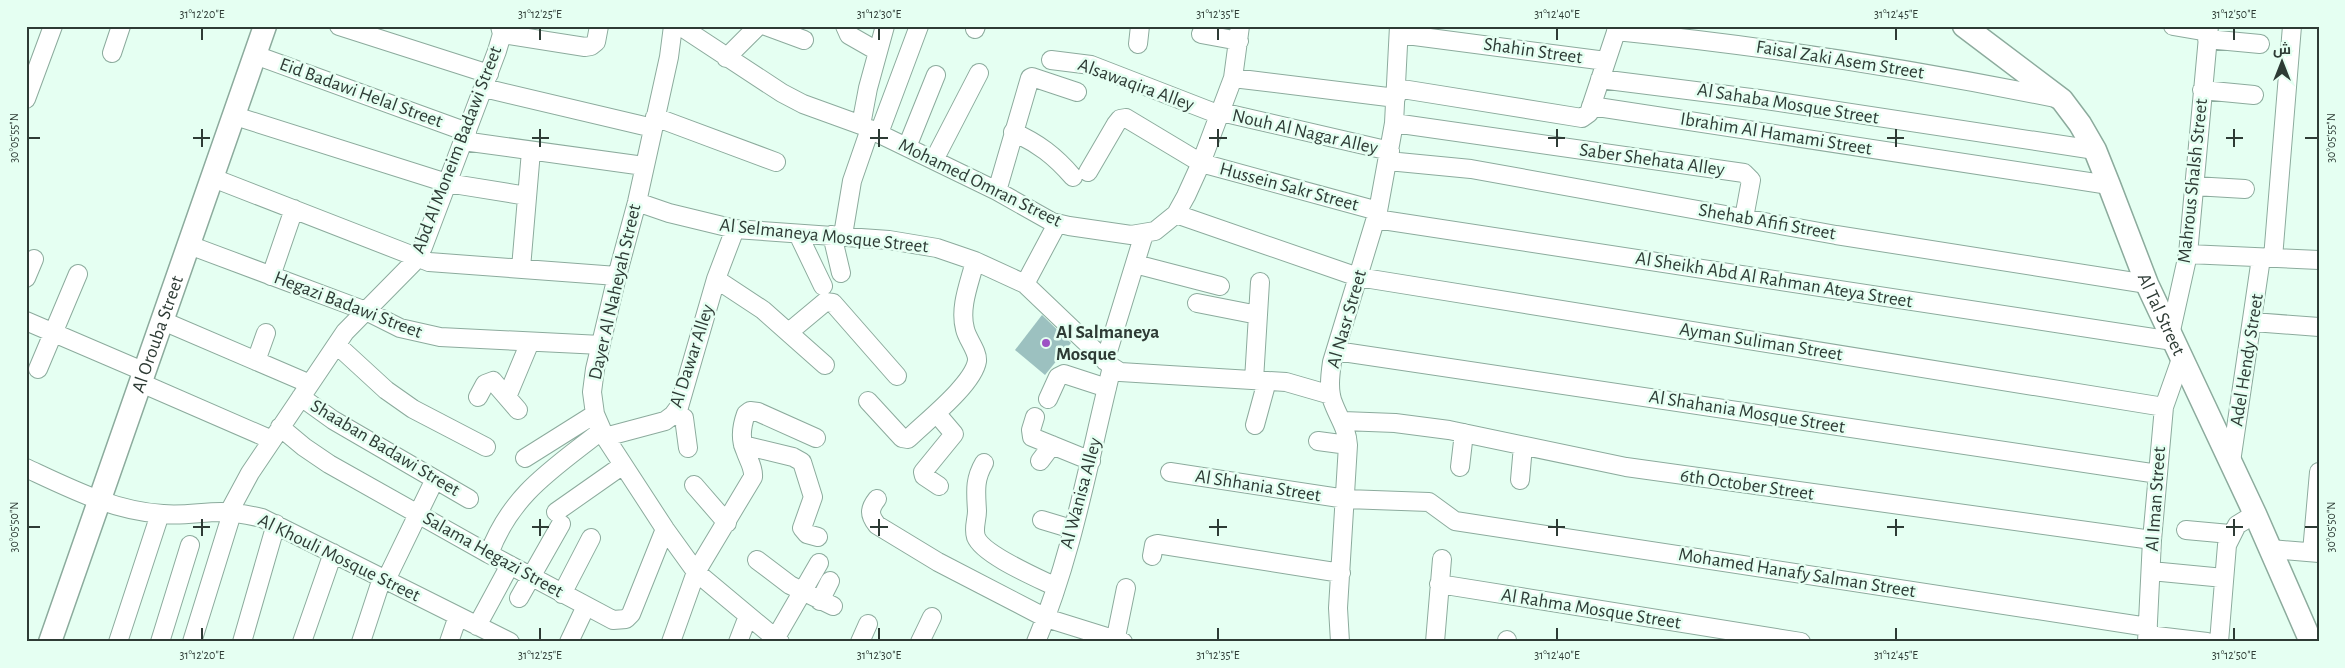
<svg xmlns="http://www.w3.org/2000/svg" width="2345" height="668" font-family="'Alegreya Sans',Cairo,sans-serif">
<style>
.building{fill:#9cc1c0}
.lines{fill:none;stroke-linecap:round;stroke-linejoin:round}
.minor-casing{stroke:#8cab9d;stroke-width:20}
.tertiary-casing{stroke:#8cab9d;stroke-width:25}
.minor{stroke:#fff;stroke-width:18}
.tertiary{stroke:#fff;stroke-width:22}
.ticks{fill:none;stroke:#2e3b35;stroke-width:2}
.poi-dot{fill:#9d52c4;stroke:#e5fff2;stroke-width:2}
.labels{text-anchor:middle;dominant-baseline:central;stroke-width:5;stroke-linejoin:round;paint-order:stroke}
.street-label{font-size:19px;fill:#2e3b35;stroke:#e5fff2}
.poi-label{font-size:19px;font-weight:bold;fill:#2e3b35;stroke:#e5fff2;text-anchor:start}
.neatline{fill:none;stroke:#2e3b35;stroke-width:2}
.ticks-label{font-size:12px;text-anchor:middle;fill:#2e3b35}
</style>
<rect width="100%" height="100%" fill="#e5fff2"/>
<path class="building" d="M1042 315 1071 343 1045 375 1015 350Z"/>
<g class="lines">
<g class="minor-casing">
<path id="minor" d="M339 26 489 74
M673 26 669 57 637 202 617 276 595 369 592 392 595 414 605 437 665 529 696 572 780 642
M680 26 782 93 803 104 861 125 997 191 1052 222 1069 226 1131 235 1155 231 1176 214 1186 196 1201 163 1233 78 1240 26
M766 26 804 40
M845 26 849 35 877 51
M2173 26 2208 32
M975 29 976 26
M1616 31C1765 46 1913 69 2060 99
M502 34 585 47 591 46 596 42 599 26
M1201 34 1239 41
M1399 34 1606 61
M2207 39 2260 44
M1138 44 1140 26
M112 53 121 26
M255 55 467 132
M726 58 758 26
M1051 60 1091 65 1220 115
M1233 78 1396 98
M1600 79 1759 99 2095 150
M484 88 653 128
M1396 88 1582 118 1589 113 1618 26
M2202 90 2254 95
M26 99 53 26
M1591 106 2109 185
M1221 112 1390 151
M235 116 447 183 527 196
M655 117 776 162
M1394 123 1744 173 1751 180 1744 218
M861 125 868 88 885 26
M1013 132C1038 143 1055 156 1073 177
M879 133 919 26
M463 141 644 166
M907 147 936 75
M934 160 979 73
M1388 161 1471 169 1836 235 2147 284
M1088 172 1116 124 1120 119 1126 118 1201 163 1378 211
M213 178 429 262 617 276
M2194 186 2245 189
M997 191 1030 78 1032 77 1077 92
M637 202 669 213 735 229 889 240 937 248 975 261 1025 284 1112 367 1120 372 1286 382 1331 395
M1176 214 1358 277 2164 407
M1376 219 2173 341
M798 234 823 286
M832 235 841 273
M843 235 852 181 870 129
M189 245 366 311 400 328 440 337 601 345
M2188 254 2319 260
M2273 258 2292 26
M1135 264 1220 286
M521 268 531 151
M271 276 294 209
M26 278 34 259
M716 279 763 310 825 365
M1025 284 1057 224
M1197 303 1258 315
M26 321 145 372
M163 321 310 384
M2253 322 2319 327
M789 332 825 302 833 303 897 376
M2170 335 2188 254 2209 26
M337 345 386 390 413 409 486 447
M1336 351 2158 474
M256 361 266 333
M1105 361 1144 234
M38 369 78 274
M1254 380 1260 282
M141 383 272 440
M301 397 333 420 469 499
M478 397 485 384 493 381 518 410
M507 397 530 342
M1048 399 1058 377 1064 374 1107 388
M868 401 902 438 908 439C925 422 973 385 977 361 978 351 967 339 965 329 959 307 970 282 975 261
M937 414 954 434 923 472 924 476 939 486
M673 415 684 418 688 448
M1035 417 1031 430 1032 437 1091 461
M1343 421 1395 423 1449 430 1626 467 2152 540
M1255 425 1267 381
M280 427 304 447 329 464 489 554 613 620 626 619 631 614 665 529
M605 437 665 421 673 415 679 407 716 279 735 229
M1318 441 1348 445
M743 445 793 457 802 462 813 497 802 528 807 534 818 537
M525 458 595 414
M1040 461 1052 445
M2231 462 2261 258
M984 463C974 480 976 492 977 511 977 520 973 528 976 537 983 555 1038 578 1056 587
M1460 467 1464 433
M26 468C71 489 114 511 163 514 183 516 202 512 221 512 235 512 249 515 262 518L510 642
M1170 472 1346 499 1429 502 1455 521 2148 627
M1520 480 1523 446
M694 485 727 523
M877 499C869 509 869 515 877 525L938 562 1046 618 1123 642
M229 512 250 473 345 332 413 263 423 247 497 51 502 34 500 26
M556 512 623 465
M1042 520 1072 529
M2186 530 2230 534
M2271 549 2319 553
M2312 552 2319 472
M489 554C511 494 553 469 601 431
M1152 556 1154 545 1157 544 1341 573
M757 560 790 585 833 606
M2151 571 2224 578
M386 580 435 479
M1439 584 1801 642
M562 594 591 538
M519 598 561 524
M820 601 830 581
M477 626 510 565
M2148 635 2207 642
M775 639 819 563
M118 642 160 514
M160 642 190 545
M192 642 232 513
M242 642 276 524
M302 642 333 553
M361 642 382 578
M449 642 458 616
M569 642 586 606
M671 642 696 572 753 477C754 467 748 460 745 450 740 439 742 425 746 414L750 411 758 412 816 438
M738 642 748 616
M860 642 868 624
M920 642 932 617
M1036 642C1073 554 1089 459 1112 367
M1115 642 1126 588
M1340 642 1338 608 1348 445C1347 429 1340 420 1334 405 1328 392 1330 376 1332 362L1378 211 1394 123 1399 26
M1435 642 1442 559
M1507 642V640
M2147 642 2152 540 2164 407 2181 359
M2219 642 2227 545 2237 525 2255 514"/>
</g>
<g class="tertiary-casing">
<g id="tertiary">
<path id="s1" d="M1964 26 2062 100 2080 124 2095 150 2109 185 2147 284 2255 514 2311 642"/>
<path id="s2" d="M50 642 265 26"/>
</g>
</g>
<use href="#minor" class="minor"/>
<use href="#tertiary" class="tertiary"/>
</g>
<path class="ticks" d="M202 28V40M540 28V40M879 28V40M1218 28V40M1557 28V40M1896 28V40M2234 28V40M202 129V147M540 129V147M879 129V147M1218 129V147M1557 129V147M1896 129V147M2234 129V147M28 138H40M193 138H210M532 138H549M870 138H888M1209 138H1227M1548 138H1565M1887 138H1904M2226 138H2243M2305 138H2318M202 519V536M540 519V536M879 519V536M1218 519V536M1557 519V536M1896 519V536M2234 519V536M28 527H40M193 527H210M532 527H549M870 527H888M1209 527H1227M1548 527H1565M1887 527H1904M2226 527H2243M2305 527H2318M202 628V640M540 628V640M879 628V640M1218 628V640M1557 628V640M1896 628V640M2234 628V640"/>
<circle class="poi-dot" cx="1046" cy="343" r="5"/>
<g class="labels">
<g class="street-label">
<text transform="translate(1533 51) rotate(8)">Shahin Street</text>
<text transform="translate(1840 60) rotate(9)">Faisal Zaki Asem Street</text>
<text transform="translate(1136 85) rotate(20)">Alsawaqira Alley</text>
<text transform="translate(361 93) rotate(20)">Eid Badawi Helal Street</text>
<text transform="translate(1788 104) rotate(9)">Al Sahaba Mosque Street</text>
<text transform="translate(1305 132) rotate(13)">Nouh Al Nagar Alley</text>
<text transform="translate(1776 134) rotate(9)">Ibrahim Al Hamami Street</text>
<text transform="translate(457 150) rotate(-69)">Abd Al Moneim Badawi Street</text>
<text transform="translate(1652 160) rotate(8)">Saber Shehata Alley</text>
<text transform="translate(2193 181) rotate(-84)">Mahrous Shalsh Street</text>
<text transform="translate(980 183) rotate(26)">Mohamed Omran Street</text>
<text transform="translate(1289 187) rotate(15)">Hussein Sakr Street</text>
<text transform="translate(1767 222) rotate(10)">Shehab Afifi Street</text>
<text transform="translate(824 236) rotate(6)">Al Selmaneya Mosque Street</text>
<text transform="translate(1774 280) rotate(9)">Al Sheikh Abd Al Rahman Ateya Street</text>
<text transform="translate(615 292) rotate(-77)">Dayer Al Naheyah Street</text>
<text transform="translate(348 305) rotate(21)">Hegazi Badawi Street</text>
<text stroke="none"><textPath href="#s1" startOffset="360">Al Tal Street</textPath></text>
<text transform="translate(1347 319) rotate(-74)">Al Nasr Street</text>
<text stroke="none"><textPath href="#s2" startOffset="326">Al Orouba Street</textPath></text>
<text transform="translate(1761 342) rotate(9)">Ayman Suliman Street</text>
<text transform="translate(692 356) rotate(-72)">Al Dawar Alley</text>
<text transform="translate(2247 360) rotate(-81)">Adel Hendy Street</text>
<text transform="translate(1747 412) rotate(9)">Al Shahania Mosque Street</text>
<text transform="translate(385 448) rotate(31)">Shaaban Badawi Street</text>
<text transform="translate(1747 485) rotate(8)">6th October Street</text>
<text transform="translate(1258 486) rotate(9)">Al Shhania Street</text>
<text transform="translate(1081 493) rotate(-75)">Al Wanisa Alley</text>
<text transform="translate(2156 499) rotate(-86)">Al Iman Street</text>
<text transform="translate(493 555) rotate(29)">Salama Hegazi Street</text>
<text transform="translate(339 558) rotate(26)">Al Khouli Mosque Street</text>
<text transform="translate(1797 573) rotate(9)">Mohamed Hanafy Salman Street</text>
<text transform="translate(1591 609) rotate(9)">Al Rahma Mosque Street</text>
</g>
<g class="poi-label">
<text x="1056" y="332">Al Salmaneya<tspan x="1056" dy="22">Mosque</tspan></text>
</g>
</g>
<rect width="2345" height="668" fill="none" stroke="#e5fff2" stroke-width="55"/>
<g transform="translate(2282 62)" stroke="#e5fff2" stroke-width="4" paint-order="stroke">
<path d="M0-4L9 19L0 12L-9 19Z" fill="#2e3b35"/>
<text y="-8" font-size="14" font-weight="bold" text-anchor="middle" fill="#2e3b35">ش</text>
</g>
<rect x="28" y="28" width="2290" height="612" class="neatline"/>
<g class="ticks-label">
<text x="202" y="18">31°12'20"E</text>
<text x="540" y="18">31°12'25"E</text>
<text x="879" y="18">31°12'30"E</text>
<text x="1218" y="18">31°12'35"E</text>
<text x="1557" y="18">31°12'40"E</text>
<text x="1896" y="18">31°12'45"E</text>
<text x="2234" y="18">31°12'50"E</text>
<text transform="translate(14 138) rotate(-90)" y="4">30°05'55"N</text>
<text transform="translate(2331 138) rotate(-90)" y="4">30°05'55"N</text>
<text transform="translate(14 527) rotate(-90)" y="4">30°05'50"N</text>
<text transform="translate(2331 527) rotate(-90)" y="4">30°05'50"N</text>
<text x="202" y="659">31°12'20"E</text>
<text x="540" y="659">31°12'25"E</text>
<text x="879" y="659">31°12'30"E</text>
<text x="1218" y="659">31°12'35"E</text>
<text x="1557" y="659">31°12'40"E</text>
<text x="1896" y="659">31°12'45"E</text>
<text x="2234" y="659">31°12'50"E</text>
</g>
</svg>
